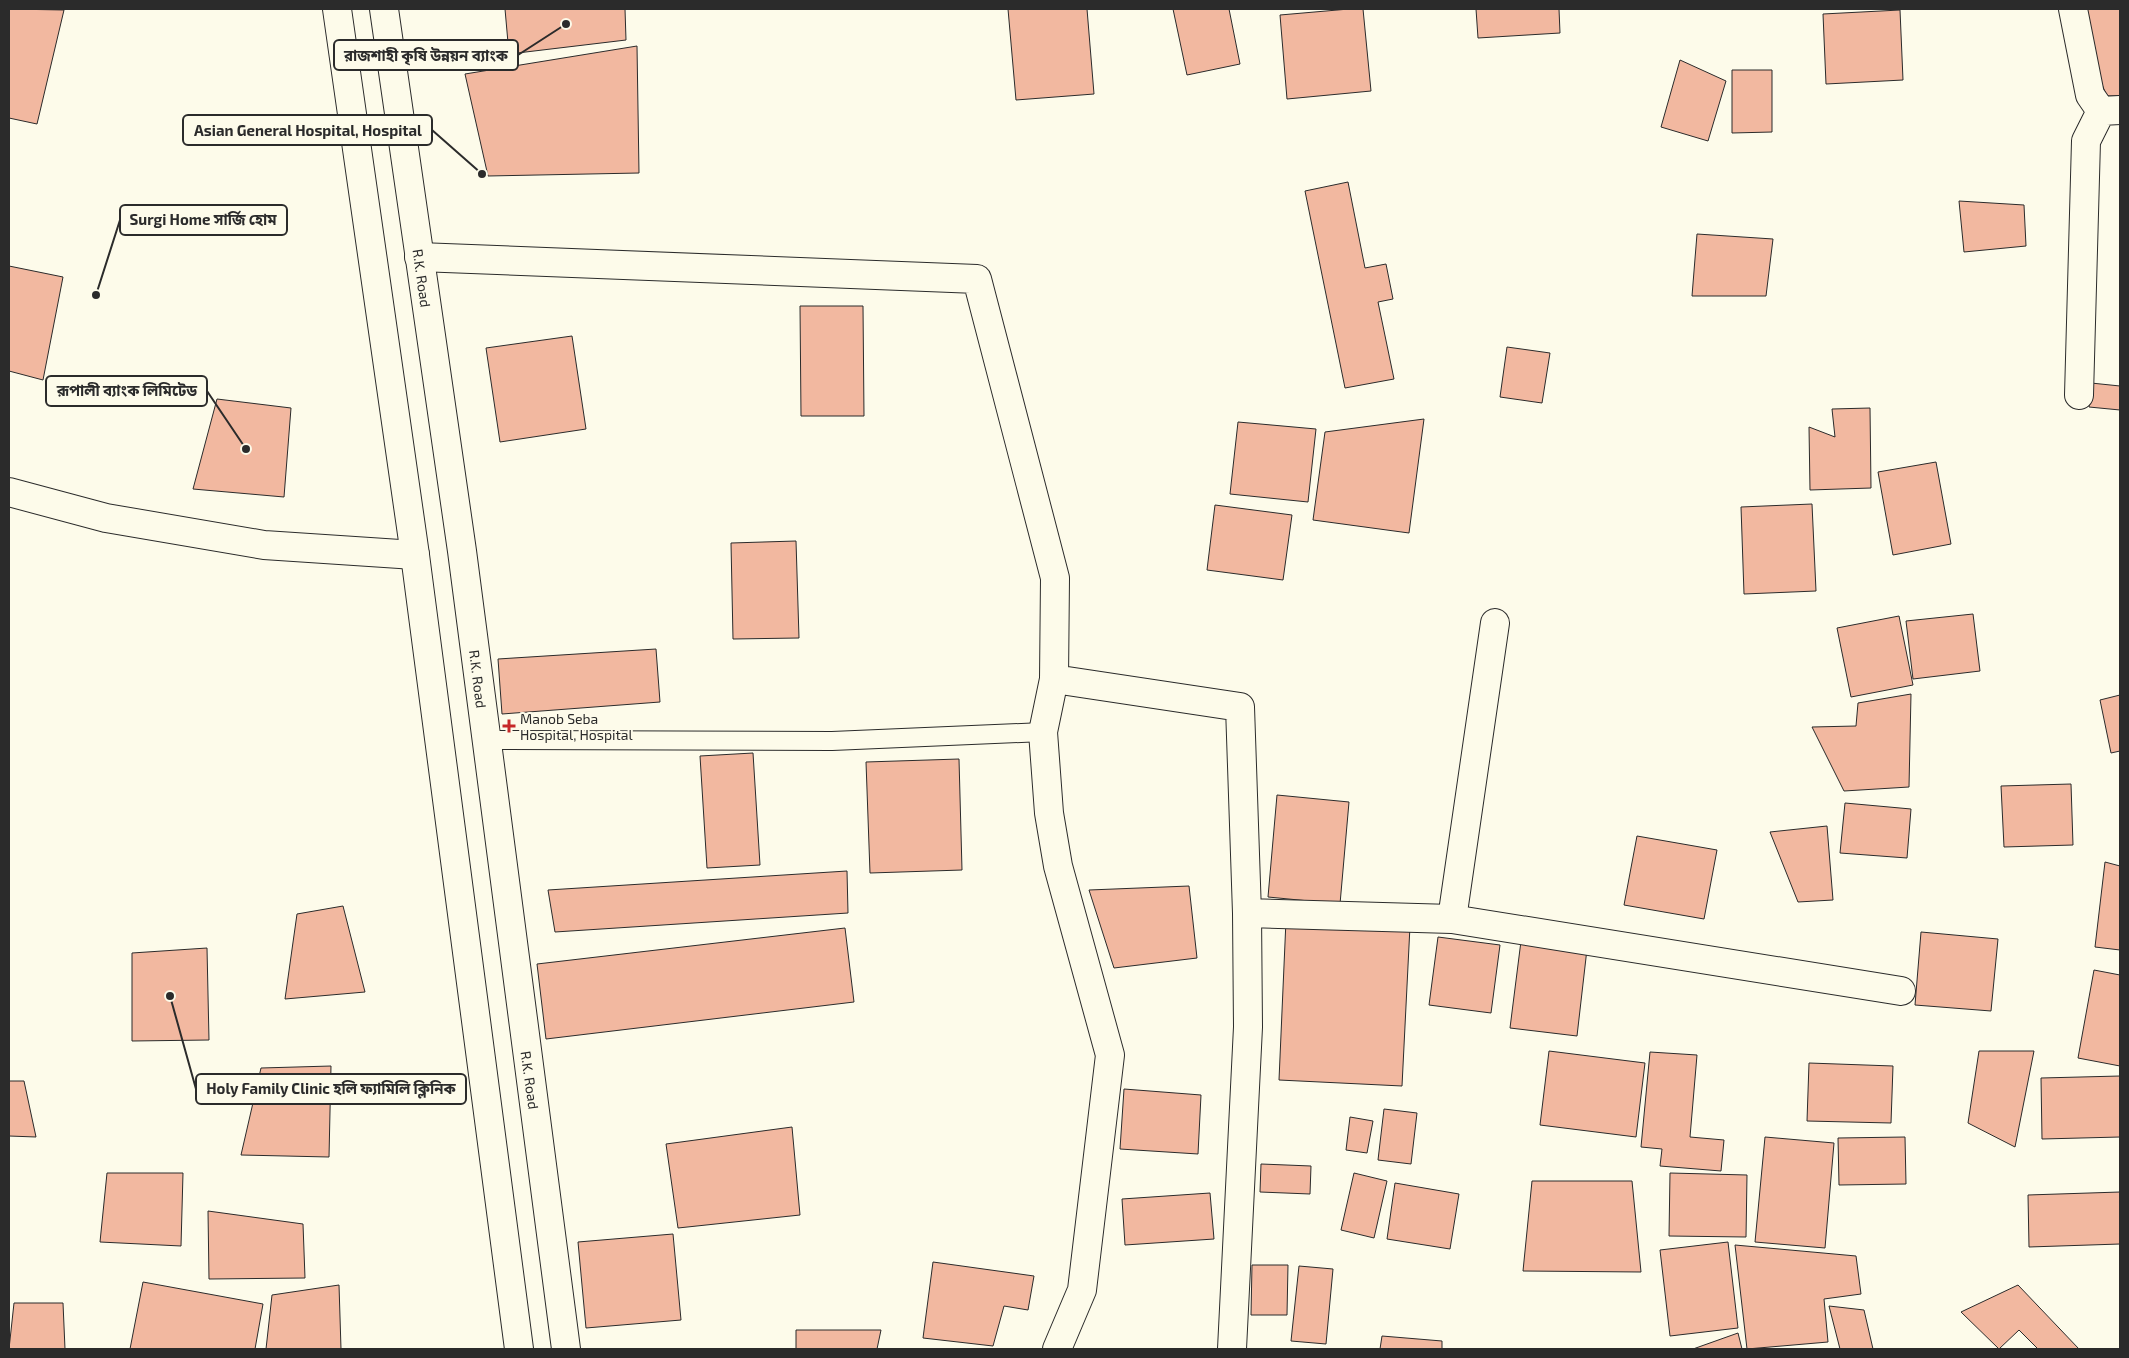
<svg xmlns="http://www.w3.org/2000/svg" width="2129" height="1358" font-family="'Exo 2','Noto Sans Bengali',sans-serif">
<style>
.building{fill:#f2b8a0;stroke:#2b2b2b}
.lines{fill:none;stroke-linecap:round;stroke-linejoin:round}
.service-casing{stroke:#2b2b2b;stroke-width:20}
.minor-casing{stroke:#2b2b2b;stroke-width:30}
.trunk-casing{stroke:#2b2b2b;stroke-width:30}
.service{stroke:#fdfbea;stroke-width:18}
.minor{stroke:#fdfbea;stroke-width:28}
.trunk{stroke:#fdfbea;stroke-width:28}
.poi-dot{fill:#c62828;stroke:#fdfbea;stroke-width:2}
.labels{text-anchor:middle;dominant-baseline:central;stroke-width:4;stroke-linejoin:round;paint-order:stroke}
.street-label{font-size:14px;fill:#2b2b2b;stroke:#fdfbea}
.poi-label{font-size:14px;fill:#2b2b2b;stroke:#fdfbea;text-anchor:start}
.leader{fill:none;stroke:#2b2b2b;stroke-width:2}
.callout-dot{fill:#2b2b2b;stroke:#fdfbea;stroke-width:2}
.callout{fill:#fdfbea;stroke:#2b2b2b;stroke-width:2}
.callout-label{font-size:15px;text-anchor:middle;font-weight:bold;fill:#2b2b2b}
</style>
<rect width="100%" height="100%" fill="#fdfbea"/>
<path class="building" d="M9 9 64 10 37 124 9 118Z
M505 9H625L626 40 509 54Z
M1008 9H1087L1094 94 1016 100Z
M1173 9H1229L1240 64 1187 75Z
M1349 9H1363L1371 91 1287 99 1280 15Z
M1476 9H1559L1560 33 1478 38Z
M2085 9H2120V96H2107L2086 49Z
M1900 10 1903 80 1826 84 1823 14Z
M637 46 639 173 488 176 465 74Z
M1680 60 1726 81 1708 141 1661 127Z
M1732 70H1772V132L1732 133Z
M1348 182 1365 268 1386 264 1393 299 1378 302 1394 379 1345 388 1305 191Z
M1959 201 2024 205 2026 246 1964 252Z
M1697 234 1773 239 1766 296H1692Z
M9 266 63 277 43 380 9 371Z
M800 306H863L864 416H801Z
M572 336 586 429 500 442 486 348Z
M1507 347 1550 353 1542 403 1500 397Z
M2091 383 2120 386V410L2089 407Z
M217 399 291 408 284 497 193 489Z
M1870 408 1871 488 1810 490 1809 427 1835 437 1832 409Z
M1424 419 1409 533 1313 520 1325 432Z
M1238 422 1316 429 1308 502 1230 494Z
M1936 462 1951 544 1893 555 1878 472Z
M1812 504 1816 591 1744 594 1741 507Z
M1215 505 1292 515 1283 580 1207 570Z
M796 541 799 638 733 639 731 543Z
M1973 614 1980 671 1913 679 1906 621Z
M1899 616 1913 685 1851 697 1837 628Z
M656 649 660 702 502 714 498 659Z
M1911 694 1909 787 1844 791 1812 727 1856 726 1858 703Z
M2120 695V751L2111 753 2100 700Z
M753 753 760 865 707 868 700 756Z
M959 759 962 870 870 873 866 762Z
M2071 784 2073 845 2004 847 2001 786Z
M1277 795 1349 802 1340 904 1268 897Z
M1845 803 1911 809 1907 858 1840 853Z
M1827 826 1833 900 1798 902 1770 832Z
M1637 836 1717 850 1704 919 1624 905Z
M2105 862 2120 866V950L2095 947Z
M847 871 848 913 555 932 548 890Z
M1189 886 1197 958 1114 968 1089 890Z
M343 906 365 992 285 999 297 914Z
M1286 920 1410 926 1402 1086 1279 1080Z
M845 928 854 1002 546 1039 537 964Z
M1921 932 1998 939 1991 1011 1915 1005Z
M1438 937 1500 945 1491 1013 1429 1005Z
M1521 941 1587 949 1577 1036 1510 1028Z
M207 948 209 1040 132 1041V953Z
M2094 970 2120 975V1066L2078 1058Z
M1549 1051 1645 1063 1636 1137 1540 1125Z
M1979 1051H2034L2015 1147 1968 1123Z
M1650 1052 1697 1055 1690 1137 1724 1140 1721 1171 1660 1166 1662 1149 1641 1147Z
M1809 1063 1893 1066 1891 1123 1807 1121Z
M331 1066 329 1157 241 1155 261 1068Z
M2120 1076V1137L2042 1139 2041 1078Z
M9 1081H24L36 1137 9 1136Z
M1124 1089 1201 1095 1198 1154 1120 1149Z
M1384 1109 1417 1113 1411 1164 1378 1160Z
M1350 1117 1373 1121 1367 1153 1346 1150Z
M792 1127 800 1215 678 1228 666 1144Z
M1765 1137 1834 1143 1825 1248 1755 1242Z
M1905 1137 1906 1184 1839 1185 1838 1138Z
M1261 1164 1311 1166 1310 1194 1260 1192Z
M107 1173H183L181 1246 100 1242Z
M1354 1173 1387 1181 1374 1238 1341 1230Z
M1670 1173 1747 1175 1746 1237 1669 1236Z
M1532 1181H1632L1641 1272 1523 1271Z
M1395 1183 1459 1194 1450 1249 1387 1239Z
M2120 1192V1244L2029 1247 2028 1195Z
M1210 1193 1214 1239 1125 1245 1122 1199Z
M208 1211 303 1224 305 1278 209 1279Z
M673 1234 681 1320 586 1328 578 1242Z
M1728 1242 1738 1328 1670 1336 1660 1250Z
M1735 1245 1856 1256 1861 1294 1824 1299 1828 1342 1747 1349Z
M933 1262 1034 1276 1028 1310 1004 1306 993 1346 923 1338Z
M1252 1265H1288L1287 1315H1251Z
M1299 1266 1333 1269 1326 1344 1291 1341Z
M143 1282 263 1304 255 1349H130Z
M339 1285 341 1349H266L272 1295Z
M2018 1285 2079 1349H2038L2019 1330 1999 1349 1961 1312Z
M14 1303H63L65 1349H9Z
M1829 1306 1864 1310 1873 1349H1840Z
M796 1330H881L877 1349H796Z
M1738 1333 1742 1349H1693Z
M1382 1336 1442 1341V1349H1380Z"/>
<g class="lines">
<g class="service-casing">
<path id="service" d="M486 740 832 741 1043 732"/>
</g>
<g class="minor-casing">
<path id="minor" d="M2073 9 2090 95 2101 111 2120 110
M419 257 977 279 1055 578 1054 679 1240 707 1247 913 1248 1027 1232 1349
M2079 395 2086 141 2101 111
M9 492 106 518 264 545 415 555
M1054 679 1043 732 1049 813 1058 866 1110 1055 1082 1290 1057 1349
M1247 913 1452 919 1901 991
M1452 919 1495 623"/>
</g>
<g class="trunk-casing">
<path id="trunk" d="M337 9 415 555 519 1349
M384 9 462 551 566 1349"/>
</g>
<use href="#service" class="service"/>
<use href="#minor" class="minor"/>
<use href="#trunk" class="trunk"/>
</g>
<path class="poi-dot" d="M506.5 718.5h5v5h5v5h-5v5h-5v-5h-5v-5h5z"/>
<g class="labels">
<g class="street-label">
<text transform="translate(422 278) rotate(82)">R.K. Road</text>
<text transform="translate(478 679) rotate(83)">R.K. Road</text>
<text transform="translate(530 1080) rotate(82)">R.K. Road</text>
</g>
<g class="poi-label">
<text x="520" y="718">Manob Seba<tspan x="520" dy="16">Hospital, Hospital</tspan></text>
</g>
</g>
<path class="leader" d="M566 24L518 55M482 174L432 130M96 295L120 220M246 449L207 391M170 996L196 1089"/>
<g class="callout-dot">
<circle cx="566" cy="24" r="5"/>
<circle cx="482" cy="174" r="5"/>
<circle cx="96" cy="295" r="5"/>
<circle cx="246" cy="449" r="5"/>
<circle cx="170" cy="996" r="5"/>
</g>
<g class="callout">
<rect x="334" y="40" width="184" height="30" rx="5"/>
<rect x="183" y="115" width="249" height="30" rx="5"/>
<rect x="120" y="205" width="167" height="30" rx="5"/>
<rect x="46" y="376" width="161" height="30" rx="5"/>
<rect x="196" y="1074" width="270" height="30" rx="5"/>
</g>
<g class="callout-label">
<text x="426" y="61">রাজশাহী কৃষি উন্নয়ন ব্যাংক</text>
<text x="308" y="136">Asian General Hospital, Hospital</text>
<text x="203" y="225">Surgi Home সার্জি হোম</text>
<text x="127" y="396">রূপালী ব্যাংক লিমিটেড</text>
<text x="331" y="1094">Holy Family Clinic হলি ফ্যামিলি ক্লিনিক</text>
</g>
<rect width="2129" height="1358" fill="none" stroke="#2b2b2b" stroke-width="20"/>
</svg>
